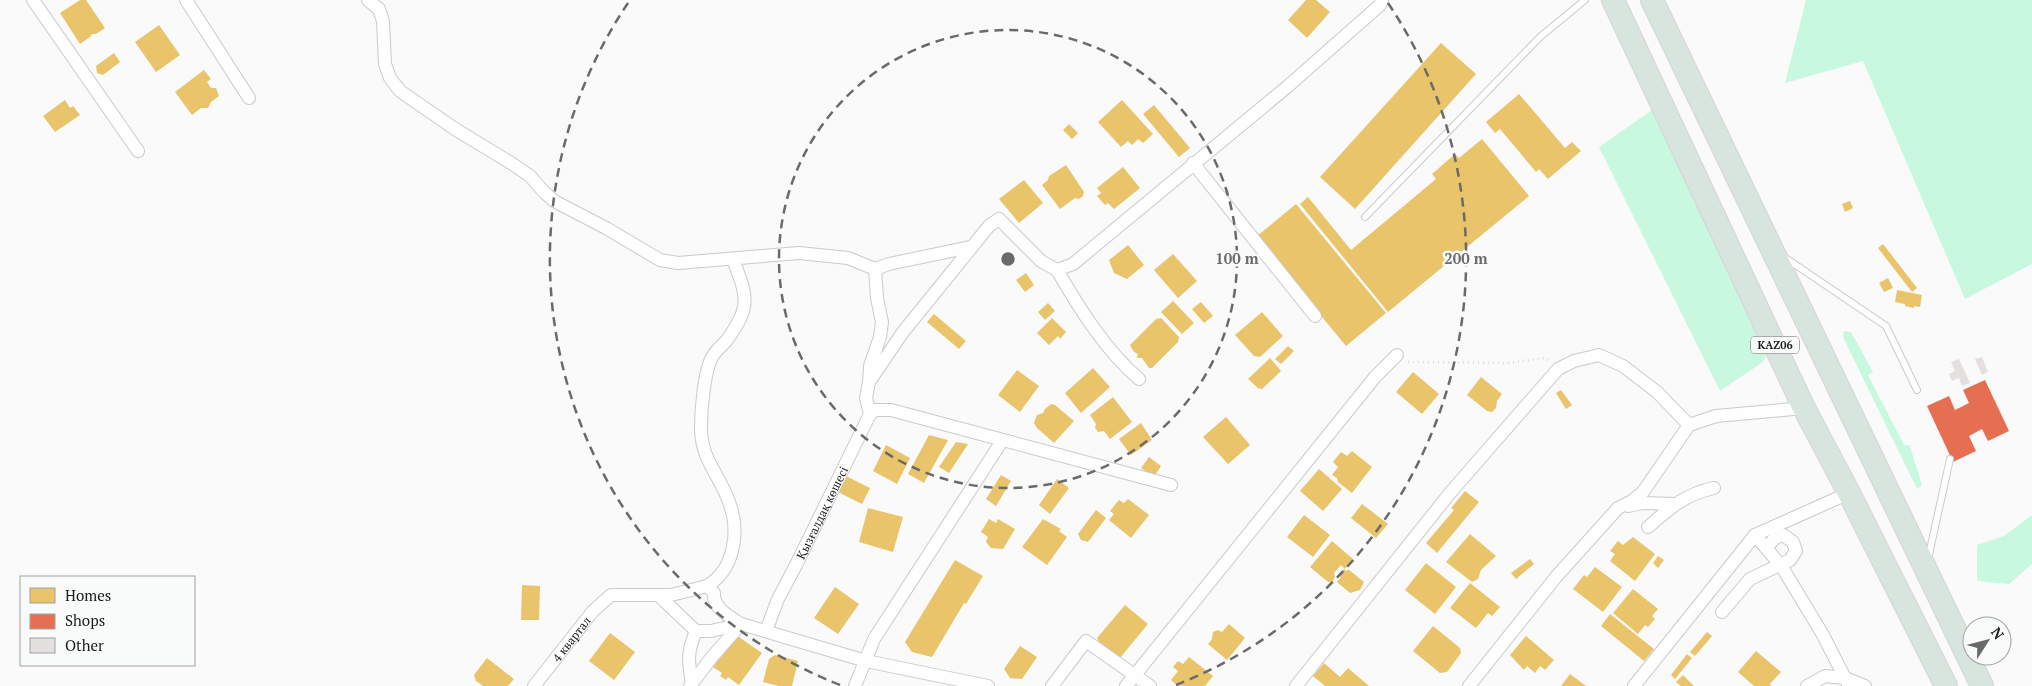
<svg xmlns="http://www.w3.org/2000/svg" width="2032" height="686" font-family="'PT Serif',serif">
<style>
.green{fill:#c9f8e0}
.homes{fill:#e9c46a}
.shops{fill:#e76f51}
.building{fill:#e3e0df}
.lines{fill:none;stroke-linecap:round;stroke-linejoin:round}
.lane-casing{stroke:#c9cac9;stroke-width:8}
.street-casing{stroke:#c9cac9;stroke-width:14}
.highway-casing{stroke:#d4d4d4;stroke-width:24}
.path{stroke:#dbdcdc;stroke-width:2.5;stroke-dasharray:1 4;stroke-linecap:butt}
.lane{stroke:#fefefe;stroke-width:6}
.street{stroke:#fefefe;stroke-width:12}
.highway{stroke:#d8e4de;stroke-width:22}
.ring{fill:none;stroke:#696a69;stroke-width:2.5;stroke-dasharray:9 6}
.labels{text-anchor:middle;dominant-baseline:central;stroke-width:5;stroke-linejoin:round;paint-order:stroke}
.shield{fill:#f8fbf9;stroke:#5d5f5e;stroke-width:1}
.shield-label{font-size:11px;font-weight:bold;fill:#1b1c1c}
.street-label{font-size:12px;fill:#1b1c1c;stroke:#f8fbf9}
.centre{fill:#696a69;stroke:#f8fbf9;stroke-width:2.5}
.ring-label{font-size:15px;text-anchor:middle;font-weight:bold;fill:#696a69;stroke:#f8fbf9;stroke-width:5;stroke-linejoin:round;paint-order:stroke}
</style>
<rect width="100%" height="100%" fill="#f9faf9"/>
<path class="green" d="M1806 0H2032V264L1965 299 1863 61 1785 83Z
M1655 108 1768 350 1763 362 1720 391 1599 147Z
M1844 331 1851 332 1873 372 1868 375 1904 445 1910 446 1922 485 1917 489 1843 337Z
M2032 515V564L2009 584 1977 581V545L2004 536Z"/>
<path class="homes" d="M80 0H86L105 28 96 34H92L90 37 80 44 60 13Z
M1306 0H1316L1330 12 1307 38 1288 20Z
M159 25 180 55 156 72 135 42Z
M1441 43 1476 74 1355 209 1320 177Z
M114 53 120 62 103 75 97 73 96 66Z
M204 70 211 79 207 82 211 88H216L219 96 211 102 208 108H201L192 115 175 92Z
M1519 94 1565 148 1572 142 1581 151 1548 179 1539 169 1536 172 1500 129 1495 133 1486 122Z
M65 100 70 108 73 106 80 115 55 132 43 116Z
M1122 100 1153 134 1143 143 1138 139 1132 145 1128 141 1121 147 1098 122Z
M1154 105 1190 148 1179 157 1143 114Z
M1069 124 1078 133 1072 139 1063 130Z
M1482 139 1529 196 1388 312 1300 204 1308 197 1351 250 1436 179 1432 174 1455 154 1459 158Z
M1066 165 1084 192 1083 196 1079 199 1075 198 1060 209 1042 185 1048 180 1049 176Z
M1123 167 1140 188 1114 209 1108 203 1105 205 1097 196 1101 193 1097 188Z
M1024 180 1043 203 1019 223 999 199Z
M1850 201 1853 208 1845 212 1842 204Z
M1296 204 1386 313 1346 346 1256 237Z
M1883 244 1917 288 1912 292 1878 248Z
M1128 245 1144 265 1127 279 1114 273 1109 260Z
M1173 254 1197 281 1178 298 1154 270Z
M1026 273 1034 285 1025 292 1016 280Z
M1888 278 1893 288 1884 292 1879 283Z
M1897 290 1922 295 1920 307 1914 306V308L1905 306V304L1895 302Z
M1173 301 1194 323 1182 334 1161 312Z
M1201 302 1213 316 1204 323 1192 309Z
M1048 303 1055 311 1045 320 1038 312Z
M1262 312 1283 336 1260 357 1254 356 1235 335Z
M934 314 966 341 959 349 927 322Z
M1052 318 1066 332 1060 339 1058 336 1049 345 1037 333Z
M1161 318 1179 337 1178 342 1152 368H1149L1142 358H1137L1138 354 1134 352 1130 345 1156 319Z
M1288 346 1294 351 1281 364 1275 359Z
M1270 358 1281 371 1262 389 1258 388 1248 379Z
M1093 368 1110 387 1081 413 1065 393Z
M1017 370 1039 386 1020 412 998 395Z
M1413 372 1439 394 1422 414 1396 392Z
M1481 377 1502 394 1497 401 1496 408 1492 412 1487 411 1467 395Z
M1561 390 1572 405 1566 409 1556 393Z
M1113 397 1132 422 1110 439 1104 431 1098 432 1095 428 1096 424 1090 415Z
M1051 404 1055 405 1074 421 1054 443 1037 428 1034 423 1037 415 1043 413 1045 409Z
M1226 417 1250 445 1228 464 1203 437Z
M1141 423 1152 440 1131 455 1119 439Z
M929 435 948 440 924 483 908 474Z
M956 442 968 444 949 473 939 467Z
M886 445 910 458 897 484 873 471Z
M1352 451 1372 467 1352 493 1338 482 1337 478 1332 475 1338 467 1333 462 1341 452 1347 456Z
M1149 457 1161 466 1154 477 1141 468Z
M1319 469 1342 489 1323 511 1300 491Z
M1001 475 1011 481 996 506 986 499Z
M846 476 870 488 862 504 838 492Z
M1057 479 1069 488 1050 514 1039 505Z
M1465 491 1479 502 1437 553 1426 543 1454 510 1451 508Z
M1128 499 1149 515 1131 538 1109 520 1114 514 1110 511 1119 500 1124 503Z
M1362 504 1388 524 1376 538 1351 518Z
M868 508 903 517 893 552 859 542Z
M1096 510 1106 518 1088 542 1081 540 1078 534Z
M1304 515 1330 535 1313 557 1287 537Z
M989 519 996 523 998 519 1015 529 1003 549 991 548 986 542 988 537 981 532Z
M1043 519 1061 529 1059 531 1067 537 1047 565 1022 547Z
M1470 534 1496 556 1481 570 1478 579 1472 582 1446 562Z
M1633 537 1655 554 1635 581 1610 561 1615 554 1610 551 1618 541 1623 545Z
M1332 541 1353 559 1345 569 1341 565 1334 573 1335 577 1332 583 1328 582 1310 567Z
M1658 556 1664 560 1658 568 1653 563Z
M1530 559 1534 564 1516 579 1511 573Z
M955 560 983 576 966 604 964 603 932 657 912 652 905 642Z
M1426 563 1456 587 1435 614 1405 590Z
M1595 567 1622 587 1603 612 1573 589 1584 575 1587 577Z
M1344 569 1347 571 1348 569 1364 582 1360 590 1350 593 1337 582 1341 577 1339 575Z
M1470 583 1500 607 1492 616 1488 613 1476 628 1450 608Z
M522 585 540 586 539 620H521Z
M835 587 859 604 838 634 814 618Z
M1633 589 1658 609 1652 616 1655 619 1648 627 1645 625 1638 634 1613 613Z
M1125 605 1148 624 1120 658 1105 653 1097 638Z
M1610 614 1654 649 1644 661 1601 626Z
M1229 624 1245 638 1227 660 1208 644 1212 639 1213 632 1218 630 1222 632Z
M1433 626 1460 648 1461 653 1447 672 1440 673 1413 651Z
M1707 632 1712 636 1695 656 1690 652Z
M610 633 635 652 614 680 589 661Z
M736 635 762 653 739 685 728 677 726 680 720 676 722 673 713 667Z
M1526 636 1554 660 1545 670 1540 666 1535 673 1527 666 1524 670 1510 655Z
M1020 646 1037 657 1022 679 1010 678 1004 669Z
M1756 651 1781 672 1770 684 1771 686H1754L1738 672Z
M1687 654 1692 658 1675 679 1671 675Z
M775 655 798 661 792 686H779L763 682 769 659Z
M1189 657 1213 676 1205 686H1178L1171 680 1178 671 1173 667 1178 661 1183 664Z
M487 658 514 679 508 686H483L476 681 474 675Z
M1324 663 1340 677 1348 668 1369 686H1325L1313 676Z
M1570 674 1586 686H1561Z
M1683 675 1694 686H1681L1676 682Z"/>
<path class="shops" d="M1985 380 2009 431 1988 441 1982 429 1969 436 1976 451 1953 462 1927 406 1949 396 1955 410 1969 403 1963 390Z"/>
<path class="building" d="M1982 357 1988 372 1982 375 1975 359Z
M1959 359 1970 383 1962 386 1959 378 1952 381 1949 374 1955 371 1951 362Z"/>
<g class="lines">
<g class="lane-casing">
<path id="lane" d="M1365 217 1540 37 1585 0
M1784 257 1886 326 1917 390
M1928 559 1950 459"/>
</g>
<g class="street-casing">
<g id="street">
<path d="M33 0 138 151"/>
<path d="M186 0 249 98"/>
<path d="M368 0 379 9 383 21 385 64 390 78 400 91 455 129 511 163 530 176 544 192 554 201 606 228 660 260 678 263 799 253 848 258 875 269 877 298 882 322 880 337 870 366 869 382"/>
<path d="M1193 163 1315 316"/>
<path d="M875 269 889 264 970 247"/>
<path d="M1057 270C1079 308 1106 351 1139 379"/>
<path d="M870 414 866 398 869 382 903 332 989 226 999 219 1041 261 1057 270 1073 264 1287 87 1380 5 1382 0"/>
<path d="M1628 506 1643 503 1674 504"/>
<path d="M1648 527C1670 508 1685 494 1714 488"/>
<path d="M1755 535 1782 567 1823 635 1849 686"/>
<path d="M707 586C735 569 740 531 729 502 720 475 701 460 701 428 701 410 704 372 712 357 716 350 722 346 727 340 752 305 747 297 733 259"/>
<path d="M658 595 696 631H711L741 624"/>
<path d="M1722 612 1750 579 1790 560 1796 551 1793 542 1783 535 1775 538 1766 548"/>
<path id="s1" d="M766 631 778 599 796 565 870 414 875 410H891L1171 485"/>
<path d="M692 683C688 661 687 652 696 631"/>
<path id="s2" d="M534 686 593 611 611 595H671L707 586 714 593C712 607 730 617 741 624L866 661 988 686"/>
<path d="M690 686 712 657 741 624"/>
<path d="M855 686 874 639 1002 441"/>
<path d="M1052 686 1086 641 1150 686"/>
<path d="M1126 686 1375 377 1397 355"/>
<path d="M1296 686 1450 493 1558 369 1574 361 1599 355 1623 366 1657 392 1689 425"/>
<path d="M1469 686 1556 577 1618 508 1632 501 1643 492 1689 425 1716 416 1804 408"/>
<path d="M1634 686 1755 535 1849 493"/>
<path d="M1807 686 1825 676 1845 678 1865 686"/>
</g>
</g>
<g class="highway-casing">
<path id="highway" d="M1613 0 1804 408 1849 493 1946 686
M1652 0 1982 686"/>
</g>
<path class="path" d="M1408 362 1507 363 1544 358 1549 361"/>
<use href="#lane" class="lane"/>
<use href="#street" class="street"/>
<use href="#highway" class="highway"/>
</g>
<g class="ring">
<circle cx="1008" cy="259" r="229"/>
<path d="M840 685A458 458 0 0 1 628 3M1388 3A458 458 0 0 1 1176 685"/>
</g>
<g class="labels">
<rect class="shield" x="1751" y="336.5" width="48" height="17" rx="4"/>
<g class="shield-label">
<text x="1775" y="345">KАZ06</text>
</g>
<g class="street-label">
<text stroke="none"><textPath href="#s1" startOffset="131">Қызғалдақ көшесі</textPath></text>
<text stroke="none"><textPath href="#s2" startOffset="60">4 квартал</textPath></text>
</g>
</g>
<circle cx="1008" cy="259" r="8" class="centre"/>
<g class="ring-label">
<text x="1237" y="264">100 m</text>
<text x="1466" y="264">200 m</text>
</g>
<rect x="20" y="576" width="175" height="90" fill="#f8fbf9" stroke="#a0a2a1"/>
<rect x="30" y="588" width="25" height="15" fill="#e9c46a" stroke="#a0a2a1"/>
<text x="65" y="601" font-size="15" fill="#1b1c1c">Homes</text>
<rect x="30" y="614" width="25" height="15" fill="#e76f51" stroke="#a0a2a1"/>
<text x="65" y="626" font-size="15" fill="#1b1c1c">Shops</text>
<rect x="30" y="638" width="25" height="15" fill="#e3e0df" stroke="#a0a2a1"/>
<text x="65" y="651" font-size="15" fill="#1b1c1c">Other</text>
<g transform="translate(1987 641) rotate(54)"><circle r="24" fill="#f8fbf9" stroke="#a0a2a1"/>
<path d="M0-4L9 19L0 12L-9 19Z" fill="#696a69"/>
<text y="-8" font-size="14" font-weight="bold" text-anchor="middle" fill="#1b1c1c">N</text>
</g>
</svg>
